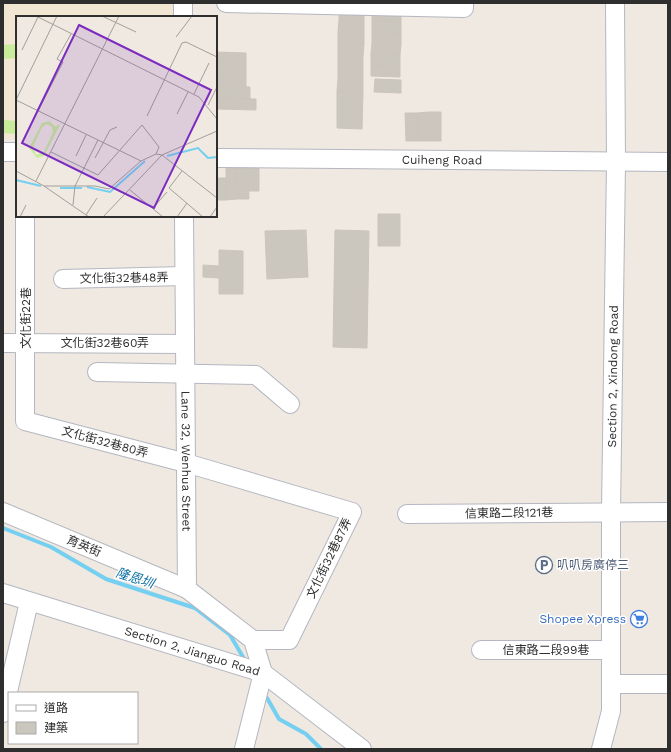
<svg xmlns="http://www.w3.org/2000/svg" width="671" height="752" font-family="'Work Sans','Noto Sans TC',sans-serif">
<style>
.education{fill:#f0e6d1}
.pitch{fill:#c9ec9a}
.lines{fill:none;stroke-linecap:round;stroke-linejoin:round}
.stream{stroke:#75cff0;stroke-width:4}
.building{fill:#cbc7bf;stroke:#cbc5ba}
.minor-casing{stroke:#b4b7c1;stroke-width:20}
.minor{stroke:#fff;stroke-width:18}
.labels{text-anchor:middle;dominant-baseline:central;stroke-width:3;stroke-linejoin:round;paint-order:stroke}
.street-label{font-size:12px;fill:#2e2e2e;stroke:#fff}
.service-label{font-size:12px;fill:#4e5e75;stroke:#fff;text-anchor:start}
.shop-label{font-size:12px;fill:#366cbe;stroke:#fff;text-anchor:end}
.water-label{font-size:13px;font-style:italic;fill:#0d6fa3;stroke:#fff}
.inset-river{fill:none;stroke:#75cff0;stroke-width:2}
.inset-road{fill:none;stroke:#a29e99;stroke-width:1}
.view{fill:#7b2cbf;fill-opacity:0.15;stroke:#7b2cbf;stroke-width:2}
.inset-edge{fill:none;stroke:#2e2e2e;stroke-width:2}
</style>
<rect width="100%" height="100%" fill="#efe9e1"/>
<path class="education" d="M3 3H175L176 17H17V139H3Z"/>
<path class="pitch" d="M17 44V58L3 59V45Z
M3 120 17 121V134L3 133Z"/>
<g class="lines">
<path class="stream" d="M3 528 51 547 106 579 195 608 230 635 246 662
M267 698 279 719 306 734 321 749"/>
</g>
<path class="building" d="M339 8 364 9V21L339 20Z
M372 11H401V22L372 21Z
M339 20 364 21V32H338Z
M372 21 401 22V33L372 32Z
M338 32H364V44H338Z
M372 32 401 33V44L372 43Z
M372 43 401 44 400 55 371 54Z
M338 44H364L363 56H338Z
M216 52 246 53V64L216 63Z
M371 54 400 55V66L371 65Z
M338 56H363V68L338 67Z
M216 63 246 64V76L216 75Z
M371 65 400 66V77L371 76Z
M338 67 363 68V80L338 79Z
M216 75 246 76V87L216 86Z
M338 79 363 80V92L337 91Z
M375 79 401 80V93L374 92Z
M216 86 250 87V99L216 98Z
M337 91 363 92 362 129 337 128Z
M216 98 256 99V110L216 109Z
M429 112H441V141H429Z
M429 112V141H418L417 113Z
M405 113H417L418 141H406Z
M226 168H236L237 199 226 200Z
M236 168H248L249 199H237Z
M248 168H259V191H248Z
M216 178H226V200H216Z
M378 214H400V246H378Z
M306 230 308 277 267 279 265 231Z
M335 230 369 231 367 348 333 347Z
M219 250 243 251V294H219V278L203 277V265L219 266Z"/>
<g class="lines">
<g class="minor-casing">
<g id="minor">
<path d="M183 3V17"/>
<path d="M226 3 464 8V3"/>
<path d="M3 152H17"/>
<path id="s1" d="M216 158 668 162"/>
<path d="M25 216V421L186 463 352 512 289 640H253"/>
<path id="s2" d="M184 216 187 589 253 640 263 673 244 749"/>
<path d="M63 279 184 276"/>
<path d="M3 343 185 344"/>
<path d="M97 372 256 375 290 404"/>
<path d="M3 512 187 589"/>
<path d="M407 514 668 512"/>
<path id="s3" d="M3 593 263 673 362 749"/>
<path d="M481 650H611"/>
<path d="M611 684H668"/>
<path d="M3 713 29 602"/>
<path id="s4" d="M601 749 611 711V512L616 163 615 3"/>
</g>
</g>
<use href="#minor" class="minor"/>
</g>
<defs>
<g id="parking-ring" transform="scale(0.9)"><circle r="9.5" fill="#fff" stroke="#5c6f8a" stroke-width="1.5"/><path d="M-3.5-5.5H1a3.5 3.5 0 0 1 0 7H-1V5.5H-3.5ZM-1-3.4V-.6H.8a1.4 1.4 0 0 0 0-2.8Z" fill="#5c6f8a"/></g>
<g id="supermarket-ring" transform="scale(0.9)"><circle r="9.5" fill="#fff" stroke="#3f7fe0" stroke-width="1.5"/><path d="M-6-5.5h2.5l.6 2H6L4.5 2H-2.5L-4.4-4H-6ZM-1.5 3.2a1.3 1.3 0 1 0 .1 0ZM3 3.2a1.3 1.3 0 1 0 .1 0Z" fill="#3f7fe0"/></g>
</defs>
<g fill-rule="evenodd">
<use href="#parking-ring" x="544" y="565"/>
<use href="#supermarket-ring" x="639" y="619"/>
</g>
<g class="labels">
<g class="street-label">
<text stroke="none"><textPath href="#s1" startOffset="226">Cuiheng Road</textPath></text>
<text transform="translate(124 278) rotate(-1)">文化街32巷48弄</text>
<text transform="translate(26 318) rotate(-90)">文化街22巷</text>
<text x="105" y="343">文化街32巷60弄</text>
<text stroke="none"><textPath href="#s4" startOffset="374">Section 2, Xindong Road</textPath></text>
<text transform="translate(105 442) rotate(15)">文化街32巷80弄</text>
<text stroke="none"><textPath href="#s2" startOffset="245">Lane 32, Wenhua Street</textPath></text>
<text transform="translate(509 513) rotate(-1)">信東路二段121巷</text>
<text transform="translate(84 546) rotate(23)">育英街</text>
<text transform="translate(329 558) rotate(-64)">文化街32巷87弄</text>
<text x="546" y="650">信東路二段99巷</text>
<text stroke="none"><textPath href="#s3" startOffset="198">Section 2, Jianguo Road</textPath></text>
</g>
<g class="service-label">
<text x="557" y="565">叭叭房廣停三</text>
</g>
<g class="shop-label">
<text x="626" y="619">Shopee Xpress</text>
</g>
<g class="water-label">
<text transform="translate(135 578) rotate(18)">隆恩圳</text>
</g>
</g>
<g transform="translate(16 16)">
<rect width="201" height="201" fill="#efe9e1"/>
<path d="M33 105 40 111 42 108 44 109 28 140 21 142 13 132 26 107ZM31 108 36 111 37 116 28 136 20 139 17 131 26 111Z" fill="#c9ec9a" fill-rule="evenodd"/>
<path class="inset-river" d="M151 140 182 132 192 142 201 141M0 164 25 170M71 171 94 176 129 145M44 172H66"/>
<path class="inset-road" d="M20 0 183 81 201 103M86 0 120 16M160 21 176 0M6 34 22 1M178 78 193 47M0 84 125 145 140 138 146 139 201 182M0 84 41 0M192 89 201 71M22 95 47 46 41 43 55 18M161 98 172 76M131 100 166 27 170 26 201 41M35 136 82 159 126 109 143 131 140 138M60 140 70 119M79 142 94 114 101 111M0 155 28 170 73 201M166 155 153 172 187 201M20 165 103 0M28 170H79L93 173 125 145M114 174 147 201M57 189 59 170 82 124M137 192 151 176M70 199 81 182M4 201 10 189M87 201 146 139 201 115M161 201 171 187M194 201 201 191"/>
<path class="view" d="M63 9 195 74 138 192 6 127Z"/>
<rect width="201" height="201" class="inset-edge"/>
</g>
<rect width="671" height="752" fill="none" stroke="#2e2e2e" stroke-width="8"/>
<rect x="8" y="692" width="130" height="52" fill="#ffffff" stroke="#ababab"/>
<rect x="16" y="705" width="20" height="6" fill="#ffffff" stroke="#ababab"/>
<text x="44" y="712" font-size="12" fill="#2e2e2e">道路</text>
<rect x="16" y="722" width="20" height="12" fill="#cbc7bf" stroke="#ababab"/>
<text x="44" y="732" font-size="12" fill="#2e2e2e">建築</text>
</svg>
